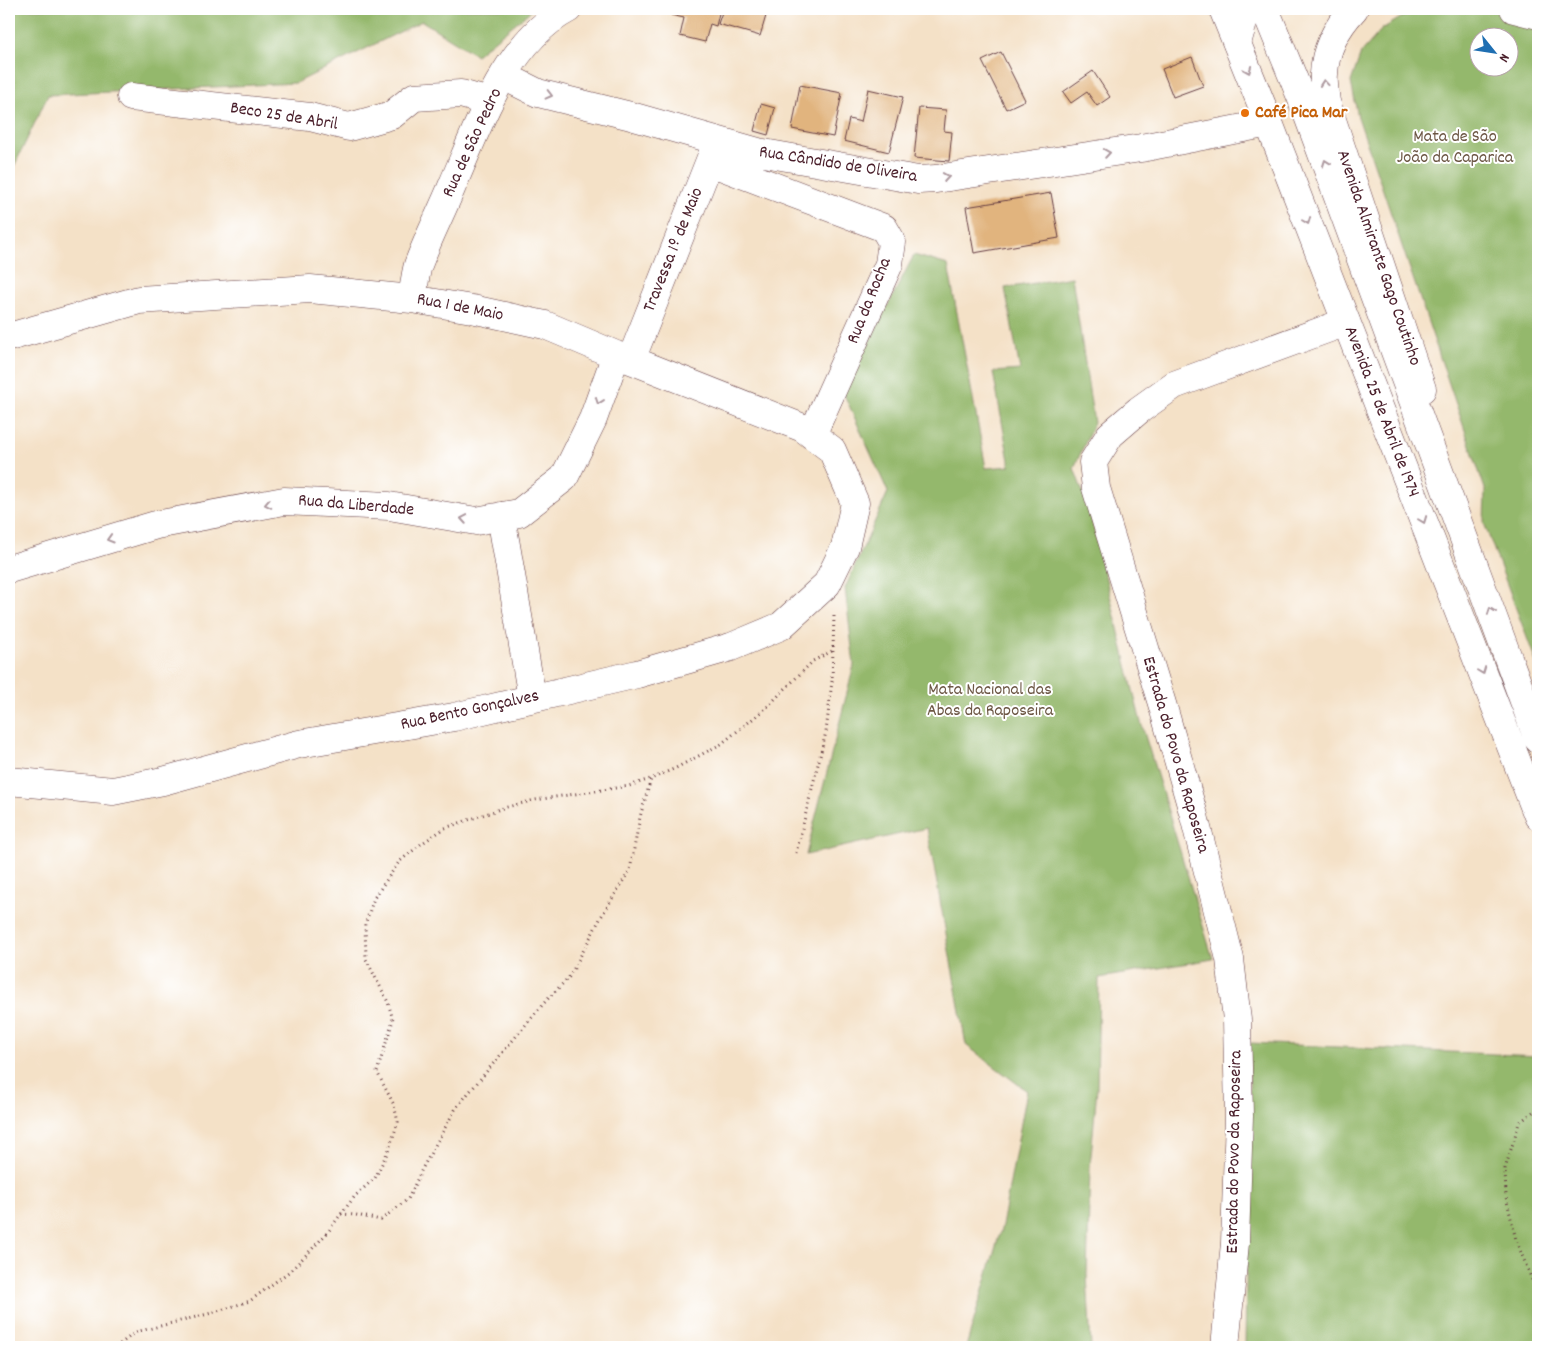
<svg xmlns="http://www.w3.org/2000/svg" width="1547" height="1356" font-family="Dekko,sans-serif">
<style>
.forest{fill:#94b86c;stroke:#6f6c4c;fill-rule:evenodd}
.building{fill:#e1b47e}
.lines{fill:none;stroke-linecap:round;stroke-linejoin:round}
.minor-casing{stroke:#643c42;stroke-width:29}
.major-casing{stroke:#643c42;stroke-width:29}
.path{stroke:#643c42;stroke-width:3;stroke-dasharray:1 4;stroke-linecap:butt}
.minor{stroke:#fff;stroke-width:28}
.major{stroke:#fff;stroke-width:28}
.oneway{stroke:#ae9aa0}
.food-dot{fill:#e8710a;stroke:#fff;stroke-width:2}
.labels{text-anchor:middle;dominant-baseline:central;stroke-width:4;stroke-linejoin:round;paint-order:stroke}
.food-label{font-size:18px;font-weight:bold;fill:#c56008;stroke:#fff;text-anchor:start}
.street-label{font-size:18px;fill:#4a1f2b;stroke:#fff}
.park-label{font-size:18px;fill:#6c5644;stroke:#fff}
</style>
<rect width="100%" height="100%" fill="#fff"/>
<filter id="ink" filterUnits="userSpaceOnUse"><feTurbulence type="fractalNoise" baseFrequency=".02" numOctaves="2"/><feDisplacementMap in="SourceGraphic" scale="10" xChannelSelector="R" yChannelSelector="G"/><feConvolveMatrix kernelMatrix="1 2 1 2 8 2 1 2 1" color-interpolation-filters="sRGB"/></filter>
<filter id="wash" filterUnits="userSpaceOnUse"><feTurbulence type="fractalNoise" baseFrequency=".0096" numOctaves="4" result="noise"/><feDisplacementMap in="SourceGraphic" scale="20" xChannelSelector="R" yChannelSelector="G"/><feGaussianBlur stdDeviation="1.12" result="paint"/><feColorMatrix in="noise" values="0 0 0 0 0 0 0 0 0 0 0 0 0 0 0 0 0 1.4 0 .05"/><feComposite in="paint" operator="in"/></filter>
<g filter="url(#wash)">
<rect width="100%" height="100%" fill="#f4e1c7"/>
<path class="forest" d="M9 9H533L476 55 422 21 296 83 48 95 9 177Z
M1413 9H1538V667L1484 523 1485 489 1358 117 1351 82 1361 53 1382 29 1402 17 1414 14ZM1480 38H1510V68H1480Z
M914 255 948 265 986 468 1010 466 993 372 1020 370 1005 288 1072 277 1094 423 1074 468 1089 509 1140 719 1213 959 1099 978 1097 1088 1090 1167 1087 1275 1091 1347H966L1002 1226 1027 1091 966 1045 927 828 806 855 854 665 845 588 888 492 843 392Z
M1250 1043 1538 1056V1347H1245Z"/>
<g id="blocks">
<path class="building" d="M672 9H720L716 26 710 24 705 42 680 36 684 18 671 15Z
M723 9H768L760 36 718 24Z
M1001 52 1025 100 1006 109 982 61Z
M1192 57 1203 86 1173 97 1162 69Z
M1093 71 1110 97 1097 106 1087 92 1071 103 1063 92Z
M800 85 842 93 833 137 792 129Z
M868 89 903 97 889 152 844 141 849 119 861 122Z
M761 104 775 108 768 135 754 131Z
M919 108 946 110 944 131 952 132 949 161 914 158Z
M1051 193 1059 238 974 253 966 207Z"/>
</g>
</g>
<g filter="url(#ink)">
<use href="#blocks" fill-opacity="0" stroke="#643c42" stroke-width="1"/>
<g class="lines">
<g class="minor-casing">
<path id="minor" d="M1354 9C1337 27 1325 49 1324 74 1323 83 1325 93 1326 102L1422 389
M1514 9 1538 15
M1237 43 1247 9
M504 76 538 93 631 116 758 152 918 180 936 179 1141 148 1269 123
M131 97 310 117 349 127 392 115 414 97 461 94 489 102
M710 162 884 228 892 242 889 264 812 435
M412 299C414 288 415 275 418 265 428 238 442 211 453 184 479 124 507 41 568 9
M9 337 139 300 310 289 412 299 472 309 545 325 616 355 631 360 803 428 832 450 855 503 845 547 827 584 781 626 731 647 637 674 454 717 299 744 163 781 113 791 9 781
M631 360 716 145
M501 516 532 698
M9 569 156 525 284 501 389 506 476 521 519 513 564 478 593 419 616 355
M1225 1347 1235 1243 1239 1116 1237 1020 1230 959 1193 812 1163 707 1096 488 1093 462 1110 435 1139 410 1174 385 1346 322"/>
</g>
<g class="major-casing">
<path id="major" d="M1223 9 1269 123 1538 816
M1265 9 1301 97 1538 739"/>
</g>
<path class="path" d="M796 853 826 732 832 681 834 616
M1538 1112H1533L1519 1123 1505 1169 1506 1197 1516 1240 1538 1295
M341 1214 355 1196 375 1178 389 1149 398 1122 394 1105 377 1072 393 1020 388 1002 366 959 365 925 374 898 399 862 421 844 445 828 503 808 535 800 629 786 650 779
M116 1347 136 1332 208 1314 250 1301 290 1271 312 1249 328 1232 341 1214 356 1215 381 1220 408 1199 422 1169 456 1108 544 1003 570 976 601 917 630 870 640 817 651 779 676 768 721 744 764 710 813 661 832 651"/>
<use href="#minor" class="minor"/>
<use href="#major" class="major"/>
</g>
<defs><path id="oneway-chevron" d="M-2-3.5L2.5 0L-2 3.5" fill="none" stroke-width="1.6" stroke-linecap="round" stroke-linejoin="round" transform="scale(1.25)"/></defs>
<g class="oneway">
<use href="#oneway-chevron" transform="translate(1248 70) rotate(68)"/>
<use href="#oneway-chevron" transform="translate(1324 83) rotate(-95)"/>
<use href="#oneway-chevron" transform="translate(549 95) rotate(14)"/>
<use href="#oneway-chevron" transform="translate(1107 153) rotate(-9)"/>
<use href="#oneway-chevron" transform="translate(1326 163) rotate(-110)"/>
<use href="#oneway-chevron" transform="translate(946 177) rotate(-9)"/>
<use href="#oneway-chevron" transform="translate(1307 221) rotate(69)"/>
<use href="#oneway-chevron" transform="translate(599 401) rotate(109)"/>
<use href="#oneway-chevron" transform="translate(268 504) rotate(169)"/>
<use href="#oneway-chevron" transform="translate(464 519) rotate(-170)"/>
<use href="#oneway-chevron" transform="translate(1423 520) rotate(69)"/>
<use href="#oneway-chevron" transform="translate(110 539) rotate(163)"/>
<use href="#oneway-chevron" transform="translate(1491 611) rotate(-110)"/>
<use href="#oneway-chevron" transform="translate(1482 671) rotate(69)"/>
</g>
</g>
<circle class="food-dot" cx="1245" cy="113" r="5"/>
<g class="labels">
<g class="food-label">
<text x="1255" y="113">Café Pica Mar</text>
</g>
<g class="street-label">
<text transform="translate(284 117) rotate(9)">Beco 25 de Abril</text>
<text transform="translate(473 143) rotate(-65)">Rua de São Pedro</text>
<text transform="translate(838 165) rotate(9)">Rua Cândido de Oliveira</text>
<text transform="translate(674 250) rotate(-68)">Travessa 1º de Maio</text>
<text transform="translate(1378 258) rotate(71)">Avenida Almirante Gago Coutinho</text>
<text transform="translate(870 301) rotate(-68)">Rua da Rocha</text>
<text transform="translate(460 308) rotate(11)">Rua 1 de Maio</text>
<text transform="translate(1381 412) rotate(69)">Avenida 25 de Abril de 1974</text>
<text transform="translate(356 506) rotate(5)">Rua da Liberdade</text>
<text transform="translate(470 711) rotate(-12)">Rua Bento Gonçalves</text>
<text transform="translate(1175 755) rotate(74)">Estrada do Povo da Raposeira</text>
<text transform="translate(1235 1152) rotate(-89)">Estrada do Povo da Raposeira</text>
</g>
<g class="park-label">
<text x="1455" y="137">Mata de São<tspan x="1455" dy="21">João da Caparica</tspan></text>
<text x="990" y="690">Mata Nacional das<tspan x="990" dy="21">Abas da Raposeira</tspan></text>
</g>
</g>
<rect width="1547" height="1356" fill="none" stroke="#fff" stroke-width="30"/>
<g transform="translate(1494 52) rotate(120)"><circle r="24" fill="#ffffff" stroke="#b7a5aa"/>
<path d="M0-4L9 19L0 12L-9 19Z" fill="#1f6fb2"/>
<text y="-8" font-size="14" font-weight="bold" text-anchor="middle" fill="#4a1f2b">N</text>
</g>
</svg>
